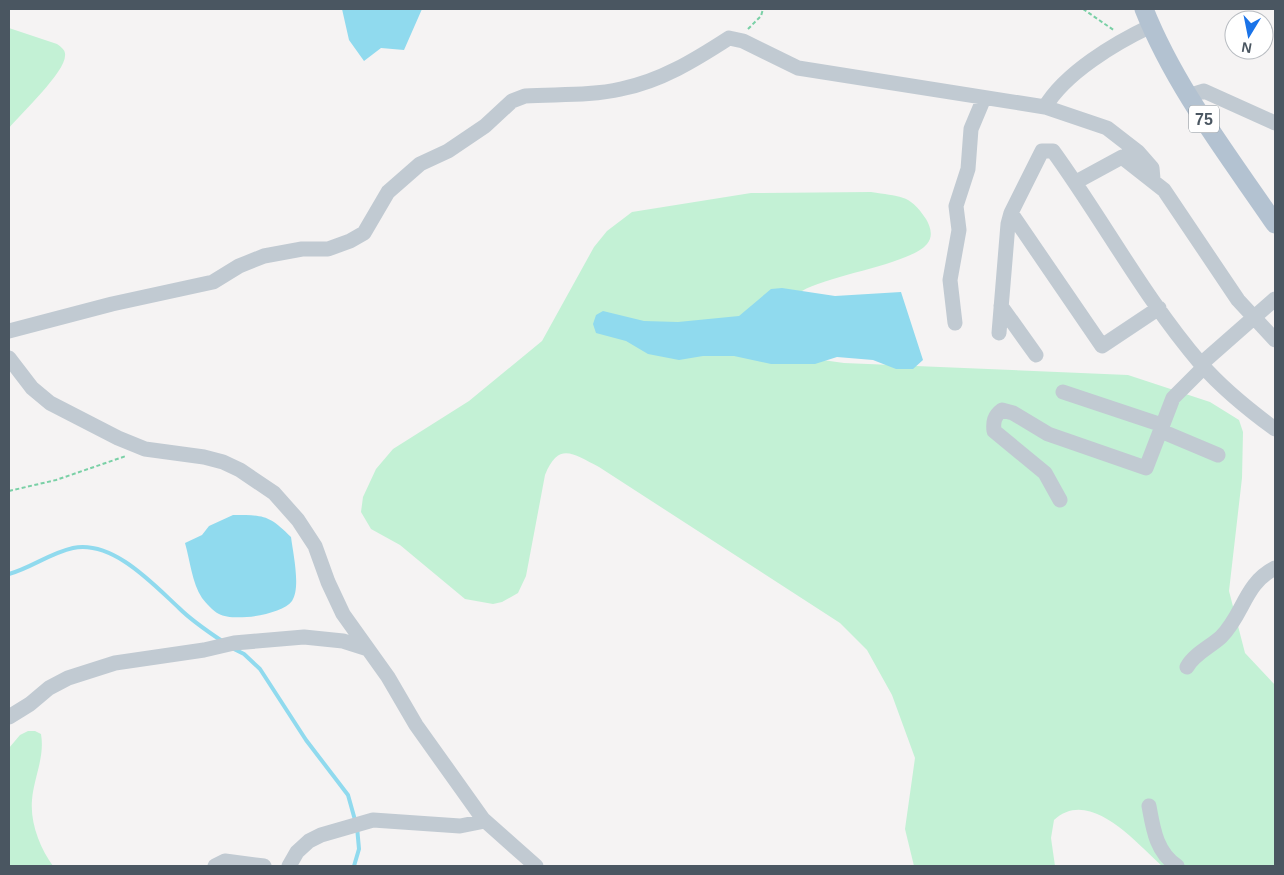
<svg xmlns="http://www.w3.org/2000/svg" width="1284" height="875" font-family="Helvetica,sans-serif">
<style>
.green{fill:#c3f1d5}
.water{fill:#90daee}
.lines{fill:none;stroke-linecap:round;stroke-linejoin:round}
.stream{stroke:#90daee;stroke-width:4}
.path{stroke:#7ad0a6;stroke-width:2;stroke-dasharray:4 2.5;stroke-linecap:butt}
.minor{stroke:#c1cad2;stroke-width:15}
.major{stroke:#b3c2d1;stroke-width:19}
.labels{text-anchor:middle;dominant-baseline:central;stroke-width:5;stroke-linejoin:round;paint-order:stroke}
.shield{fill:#fff;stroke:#808990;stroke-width:1}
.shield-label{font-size:16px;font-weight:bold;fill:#4a5661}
</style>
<rect width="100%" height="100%" fill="#f5f3f3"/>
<path class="green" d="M9 28 57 44C61 47 66 50 65 56 65 72 21 114 9 128Z
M871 192C899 197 909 193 926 219 930 226 934 236 927 244 911 264 829 275 802 291L797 297 808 358 844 363 1128 375 1210 402 1239 420 1243 432 1242 478 1229 591 1245 653 1275 685V866H1162C1136 843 1090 787 1054 820L1051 838 1055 866H914L905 829 915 758 892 695 867 650 840 623 599 467C573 454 559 441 545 475L526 576 518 593 502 602 493 604 465 599 400 545 371 529 361 512 363 497 376 469 393 449 469 401 542 341 594 247 607 231 632 212 751 193Z
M28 731H35L41 734C45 757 34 777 32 800 30 823 40 848 53 866H9V748L20 735Z"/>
<path class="water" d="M342 9H422L404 50 381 48 364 61 349 40Z
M782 288 835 296 901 292 923 360 913 369H896L873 360 837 357 815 364H771L734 356H703L679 360 648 354 626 341 596 333 593 324 596 315 603 311 644 321 678 322 739 316 771 289Z
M233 515C264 515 269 515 291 537 293 553 301 588 292 601 282 615 233 622 219 614 213 611 206 603 202 598 192 583 190 560 185 543L202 535 209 526Z"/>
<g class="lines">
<path class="stream" d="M9 574C31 568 50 553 73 548 113 540 153 584 179 608 192 621 207 631 222 641
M234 649 244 654 260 669 306 740 348 795 355 820
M354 866 359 849 357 827"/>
<path class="path" d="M1083 9 1115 31
M748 29 761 16 763 9
M9 491 56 480 126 456"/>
<path class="minor" d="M1188 96 1204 91 1275 123
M1045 107C1065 73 1115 43 1151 26
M1076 182 1122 157 1164 190 1238 300 1275 340
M1001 306 1036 355
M1159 308 1102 346 1011 213 1042 151H1053C1103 220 1145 299 1201 364 1222 388 1249 410 1275 429
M955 323 950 280 959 230 956 206 968 169 971 129 984 98
M9 331 112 304 213 282 239 266 264 256 302 249H328L350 241 364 233 388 192 420 164 448 151 485 126 512 101 525 96C556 94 591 96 621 89 661 81 695 60 729 38L743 41 798 68 1045 107 1107 128 1138 152 1152 168 1153 179
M999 333 1008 224 1011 213
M9 358 32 388 50 403 118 438 145 449 204 457 223 462 240 470 274 493 298 520 315 546 328 582 343 614 388 677 416 725 483 819 536 866
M1063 392 1162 425
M1161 431 1218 455
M1060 500 1045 473 994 431C993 422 994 416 1002 410L1013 413 1048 434 1146 468 1173 398 1201 370V364L1275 299
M1187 667C1194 654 1210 647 1221 637 1244 614 1244 584 1275 568
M9 717 30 704 49 688 68 678 115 663 204 650 234 643 304 637 343 641 365 648
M1149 806C1153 828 1156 852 1177 866
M215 866 225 861 264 866
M289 866 297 852 309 841 321 835 373 820 460 826 485 821"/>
<path class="major" d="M1144 9C1175 87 1228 155 1275 224"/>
</g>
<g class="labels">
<rect class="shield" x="1189" y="105.5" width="30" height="27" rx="4"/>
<g class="shield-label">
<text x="1204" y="119">75</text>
</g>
</g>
<rect width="1284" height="875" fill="none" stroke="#4a5661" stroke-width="20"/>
<g transform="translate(1249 35) rotate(190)"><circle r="24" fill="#ffffff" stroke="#b7bbc0"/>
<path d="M0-4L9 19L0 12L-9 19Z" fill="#1a73e8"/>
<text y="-8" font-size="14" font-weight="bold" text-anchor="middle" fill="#4a5661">N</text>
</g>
</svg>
